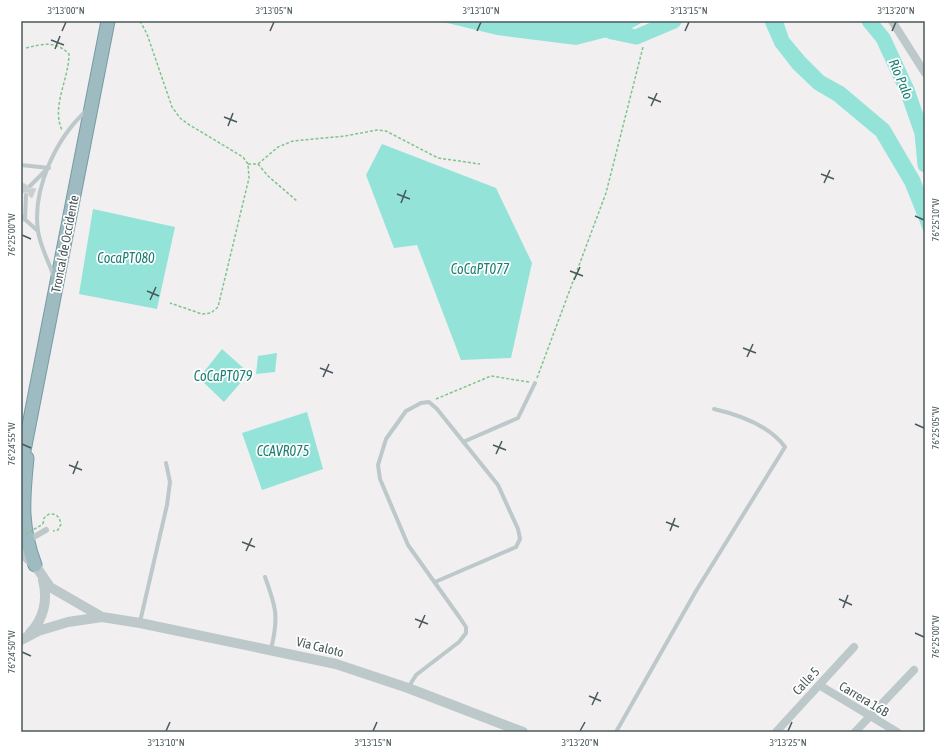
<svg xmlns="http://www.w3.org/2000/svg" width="946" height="753" font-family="'Asap Condensed',sans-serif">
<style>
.water{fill:#93e3d9}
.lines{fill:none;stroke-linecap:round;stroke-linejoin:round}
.river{stroke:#93e3d9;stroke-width:15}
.building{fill:#c9ced0;stroke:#d3d7da}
.trunk-casing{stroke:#779ba4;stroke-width:15}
.path{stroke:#7dc58a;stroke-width:1.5;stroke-dasharray:3 2;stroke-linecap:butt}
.service{stroke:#bcc8ca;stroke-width:4}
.pedestrian{stroke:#bcc8ca;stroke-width:6}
.minor{stroke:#bcc8ca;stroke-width:8}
.tertiary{stroke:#bcc8ca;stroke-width:10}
.trunk{stroke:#9ebbc2;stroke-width:13}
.path-bridge{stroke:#7dc58a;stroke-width:1.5;stroke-dasharray:3 2;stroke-linecap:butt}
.ticks{fill:none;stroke:#49585a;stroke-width:1.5}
.labels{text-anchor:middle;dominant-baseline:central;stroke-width:3.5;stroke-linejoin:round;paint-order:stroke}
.street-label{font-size:13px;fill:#49585a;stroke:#fff}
.water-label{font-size:14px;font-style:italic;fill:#197f73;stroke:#fff}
.neatline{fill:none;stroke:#49585a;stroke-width:1.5}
.ticks-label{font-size:10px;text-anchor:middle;fill:#49585a}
</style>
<rect width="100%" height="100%" fill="#f1eff0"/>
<path class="water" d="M439 21H547L544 25 569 31 593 27 610 21H645L623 33 576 45 497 35Z
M764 21H783L789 38 805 57 824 76 844 87 889 125 920 178 925 192V235L905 185 876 136 834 101 814 89 793 69 775 46Z
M382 144 496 188 532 263 511 358 461 360 417 245 394 248 366 175Z
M93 209 175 227 157 309 79 294Z
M222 349 249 373 224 402 199 378Z
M277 353 275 372 256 374 258 356Z
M307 412 323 469 262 490 242 433Z"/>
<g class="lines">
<path class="river" d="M869 21 883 38 907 90 922 133 925 165
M530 26H566L593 21
M602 28 612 32 636 37 674 21"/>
</g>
<path class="building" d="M21 182 27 185 29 189 33 188 36 189 32 198 29 196 28 192 21 193Z"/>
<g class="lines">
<g class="trunk-casing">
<path id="trunk" d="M27 458C23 499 20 525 35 565
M21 466 108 21"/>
</g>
<path class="path" d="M140 21 147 34 172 107 180 118 188 124 243 157 248 164 249 178 218 307 211 313 202 314 170 303
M26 48C43 44 55 40 69 54 69 79 51 107 62 130
M248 164H258L278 147 293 141 345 136 377 130 386 131 438 158 480 164
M258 164 268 176 297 201
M537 378 606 193 643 47
M436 399 491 376 529 382
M43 524 44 518 49 514C57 514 59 516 61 524L58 530 53 531"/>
<path class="service" d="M21 165 49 168
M30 186 48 168
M21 216 38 231
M25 220 26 195
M54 277C49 262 40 246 38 231 32 189 56 138 87 110
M463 442 518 418 535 383
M265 577C276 607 279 617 271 649
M140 622 167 505 170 482 166 463
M408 688 416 675 459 642 466 633V627L460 618 408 545 380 479 378 465 386 439 406 411 421 403 429 402 437 409 498 485 518 529 520 539 516 547 435 582
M616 732 696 591 785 447C769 425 740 415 714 409"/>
<path class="pedestrian" d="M27 541 46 530"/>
<path class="minor" d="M892 21 925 73
M819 685 897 732
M776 732 854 647
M855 732 914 670"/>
<path class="tertiary" d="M21 552 35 565 50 587 102 617
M30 633C44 619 48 599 43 580
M21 640 38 631 68 622 102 617 140 623 336 664 408 688 523 732"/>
<use href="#trunk" class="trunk"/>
<path class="path-bridge" d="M21 537 43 524"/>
</g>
<path class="ticks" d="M62 31 66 22M270 31 274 22M477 31 481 22M685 31 689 22M892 31 896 22M51 40 64 45M55 49 60 36M648 97 661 102M651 106 657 93M224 117 237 122M228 126 233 113M821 174 834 179M824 183 830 170M397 194 410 199M401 203 406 190M915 216 924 220M22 235 31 239M570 271 583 276M574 280 580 267M147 291 159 296M150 300 156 287M743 348 756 353M747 357 753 344M320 368 333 373M323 377 329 364M915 424 924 428M22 444 31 448M493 445 506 450M496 454 502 441M69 465 82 470M73 474 78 461M666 522 679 527M670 531 675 518M242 542 255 547M246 551 252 538M839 599 852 605M843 608 848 595M415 619 428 624M419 628 425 615M915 633 924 637M22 652 31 656M589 696 601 701M592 705 598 692M166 731 170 722M373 731 377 722M580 731 585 722M788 731 792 722"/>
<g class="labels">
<g class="street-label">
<text transform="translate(65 244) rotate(-79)">Troncal de Occidente</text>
<text transform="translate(320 647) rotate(14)">Vía Caloto</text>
<text transform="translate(806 681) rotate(-47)">Calle 5</text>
<text transform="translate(864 699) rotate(31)">Carrera 16B</text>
</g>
<g class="water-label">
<text transform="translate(901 79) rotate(67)">Río Palo</text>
<text x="126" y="258">CocaPT080</text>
<text x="480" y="269">CoCaPT077</text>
<text x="223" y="376">CoCaPT079</text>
<text x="283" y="451">CCAVR075</text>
</g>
</g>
<rect width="946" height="753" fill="none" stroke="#ffffff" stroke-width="44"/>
<rect x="22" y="22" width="902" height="709" class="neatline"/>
<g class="ticks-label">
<text x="66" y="14">3°13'00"N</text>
<text x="274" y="14">3°13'05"N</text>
<text x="481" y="14">3°13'10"N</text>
<text x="689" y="14">3°13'15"N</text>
<text x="896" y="14">3°13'20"N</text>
<text transform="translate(935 220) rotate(-90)" y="4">76°25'10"W</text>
<text transform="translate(11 235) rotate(-90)" y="4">76°25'00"W</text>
<text transform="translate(935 428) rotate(-90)" y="4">76°25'05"W</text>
<text transform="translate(11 444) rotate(-90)" y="4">76°24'55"W</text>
<text transform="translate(935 637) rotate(-90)" y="4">76°25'00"W</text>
<text transform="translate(11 652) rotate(-90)" y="4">76°24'50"W</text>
<text x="166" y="746">3°13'10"N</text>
<text x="373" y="746">3°13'15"N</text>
<text x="580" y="746">3°13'20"N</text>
<text x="788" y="746">3°13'25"N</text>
</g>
</svg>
